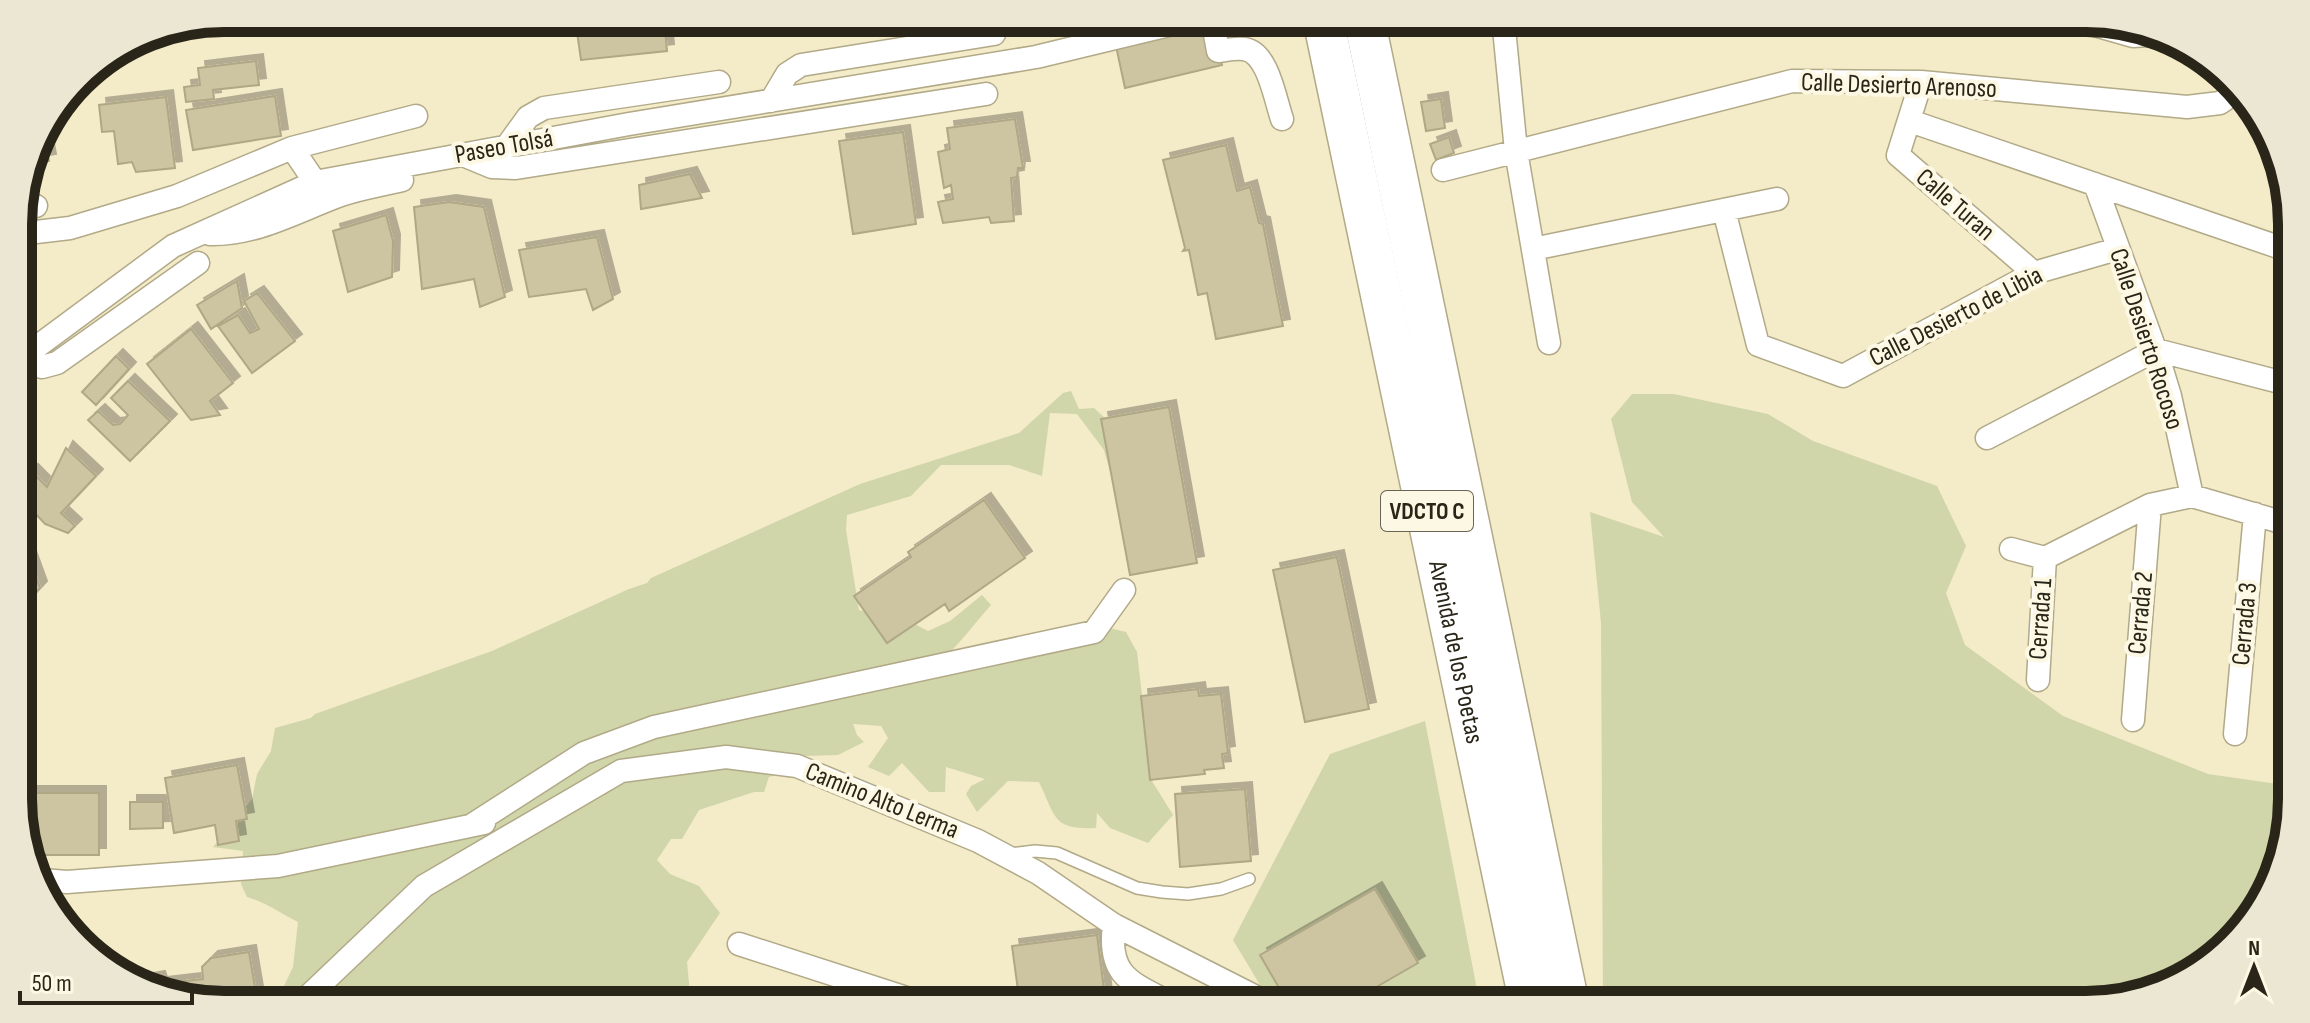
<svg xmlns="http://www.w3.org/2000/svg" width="2310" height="1023" font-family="'Sofia Sans Condensed',sans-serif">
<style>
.green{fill:#d0d6aa}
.building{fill:#cdc4a2;stroke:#afa786;stroke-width:2;filter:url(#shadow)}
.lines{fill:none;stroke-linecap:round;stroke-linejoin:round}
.service-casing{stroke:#b1a987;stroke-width:14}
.minor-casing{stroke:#b1a987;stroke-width:25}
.motorway-casing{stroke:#b1a987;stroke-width:43}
.service{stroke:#fff;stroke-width:11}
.minor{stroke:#fff;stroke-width:22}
.motorway{stroke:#fff;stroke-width:40}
.labels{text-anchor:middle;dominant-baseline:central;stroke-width:8;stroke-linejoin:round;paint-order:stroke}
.shield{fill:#fdf8e3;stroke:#696455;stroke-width:2}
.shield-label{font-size:24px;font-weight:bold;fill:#292518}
.street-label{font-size:26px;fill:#292518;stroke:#fdf8e3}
.rim{fill:none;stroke:#292518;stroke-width:10}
</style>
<defs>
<filter id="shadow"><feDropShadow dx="7" dy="-7" stdDeviation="0" flood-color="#0004"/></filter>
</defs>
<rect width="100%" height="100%" fill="#f4ebc8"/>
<path class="green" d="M1071 391 1079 409 1094 408 1117 429 1123 476 1110 471 1104 450 1077 414 1050 413 1042 476 1009 465H941L911 496 847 515 846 530 859 610 909 621 928 631 950 621 982 595 991 605C975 623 963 640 946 656L1043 642 1057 627 1097 625 1126 632 1137 652 1152 781 1173 815 1148 843 1110 828 1097 813 1096 828C1052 830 1056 817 1039 782L1008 781 977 812 966 794 971 786 985 779 946 767 945 792H929L902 763 889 776 868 767 888 738 881 726 853 724 857 735 864 742 838 755 805 756 791 771 769 777 764 792H754L699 810 682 839H671L657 860 670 874 699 886 720 913 687 962 691 1005H275L293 967 298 922C280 913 265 902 247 897L241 884 243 851 213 847 219 840 233 834 241 813 252 799 257 774 271 751 275 728 311 718 315 714 492 651 629 589 647 583 651 578 860 484 1019 433 1063 393Z
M1632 394H1674L1768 414 1813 441 1937 486 1966 546 1946 593 1965 645 2063 716 2208 774 2292 786V800L2276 878 2201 970 2099 1005H1603L1601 623 1590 512 1664 537 1632 502 1611 419Z
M1425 721 1480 1005H1272L1233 940 1330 754Z"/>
<path class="building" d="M575 18H664L667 51 581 60Z
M801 18H867L863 19 865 29 804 35Z
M1110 18H1212L1222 65 1125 88Z
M256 61 259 85 213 90 214 99 186 102 184 87 200 85 198 68Z
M275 96 281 136 193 150 186 110Z
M166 97 175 168 136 172 132 162 118 164 114 131 102 132 99 105Z
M1441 99 1445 128 1426 131 1421 102Z
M1015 119 1023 168H1018L1017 177 1011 178 1014 221 991 223 989 217 943 223 938 202 953 199 951 185 944 188 938 152 950 149 947 128Z
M43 128 49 161 31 164 39 132Z
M903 132 916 224 853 234 839 141Z
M1449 137 1454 153 1436 160 1430 144Z
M1226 145 1237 191 1250 187 1259 223 1263 224 1283 326 1216 339 1207 293 1198 295 1189 250 1183 251 1185 248 1163 160Z
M690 174 702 198 641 209 639 185Z
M449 202 484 207 505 297 480 307 474 279 422 289 414 207Z
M386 215 393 241 392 277 348 292 333 231Z
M597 237 613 299 593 310 586 289 529 297 519 250Z
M237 281 242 308 211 329 197 305Z
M257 293 295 341 252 373 218 326 238 315 250 333 259 329 244 301Z
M191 329 233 383 210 401 220 415 191 420 147 364Z
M116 356 129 369 96 405 82 392Z
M128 381 170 421 130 461 88 420 98 411 113 425 120 424 128 415 111 398Z
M1169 407 1197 563 1130 575 1101 419Z
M66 448 96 476 61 513 75 526 68 533 45 524 19 496V482L31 471 47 487Z
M984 500 1025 558 949 611 945 604 887 643 854 596 911 557 908 552Z
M19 530 40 588 19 611Z
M1337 557 1369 709 1305 722 1273 570Z
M1198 689 1199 696 1221 694 1228 753 1222 754 1224 768 1204 770 1205 774 1150 780 1141 696Z
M237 765 247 819 236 821 239 841 218 845 215 825 174 833 165 778Z
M1245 789 1251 861 1180 867 1175 794Z
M31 793H99V855H32Z
M130 802H163V828L130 829Z
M1375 889 1418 963 1345 1005H1289L1260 955Z
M1097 935 1106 1005H1020L1012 946Z
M249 952 258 1005H224L145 989 135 982 158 978 160 984 203 979 202 967 211 958Z"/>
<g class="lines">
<g class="service-casing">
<path id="service" d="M1010 854 1035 851 1057 853 1137 888 1162 892 1188 894 1221 889 1249 879"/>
</g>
<g class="minor-casing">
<path id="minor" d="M1212 18 1218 51C1226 50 1236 48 1244 49 1268 52 1275 99 1282 119
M1503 18 1516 151 1549 343
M2070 18 2133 36 2166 34
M1921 82 1898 155 2034 273
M771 101 787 74 801 65 994 34
M1910 121 2290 251
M507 146 528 117 544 108 719 82
M292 148 416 116
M463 155 492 167 516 168 986 94
M1443 170 1792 81 1921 82 2187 107 2220 103 2239 90
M2095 184 2159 360 2170 396 2192 496
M19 207 36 206
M1724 210 1758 345 1843 376 2034 273 2117 249
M19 234 70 228 177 196 292 148 315 182
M210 234C257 235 297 211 341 195 361 188 382 185 402 180
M1533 249 1777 199
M19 360 173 246 315 182 629 124 1036 57 1198 18
M19 362 42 367 57 363 198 263
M1987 438 2156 350 2291 385
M2011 549 2045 558 2150 505 2192 496 2291 525
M2038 680 2045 558
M2133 720 2150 505
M2235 734 2255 514
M472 825 584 753 654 727 1094 632 1124 590
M42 880 67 882 278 866 484 823
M1114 925C1107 978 1133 983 1174 1005
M739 944 928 1005
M299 1005 424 886 621 771 726 757 797 766 978 841 1038 873 1114 925 1254 996 1257 1005"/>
</g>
<g class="motorway-casing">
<g id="motorway">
<path id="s1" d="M1323 18 1530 1005"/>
<path d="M1364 18 1569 1005"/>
</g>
</g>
<use href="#service" class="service"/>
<use href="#minor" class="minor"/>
<use href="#motorway" class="motorway"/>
</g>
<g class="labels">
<rect class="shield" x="1381" y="491" width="92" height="40" rx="6"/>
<g class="shield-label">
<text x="1427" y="511">VDCTO C</text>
</g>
<g class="street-label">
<text transform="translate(1899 86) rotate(2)">Calle Desierto Arenoso</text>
<text transform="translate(504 147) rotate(-10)">Paseo Tolsá</text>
<text transform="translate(1955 205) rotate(41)">Calle Turan</text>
<text transform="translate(1956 317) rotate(-27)">Calle Desierto de Libia</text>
<text transform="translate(2146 339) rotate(72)">Calle Desierto Rocoso</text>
<text transform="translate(2141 613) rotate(-85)">Cerrada 2</text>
<text transform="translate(2041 619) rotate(-86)">Cerrada 1</text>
<text transform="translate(2245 624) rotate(-85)">Cerrada 3</text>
<text stroke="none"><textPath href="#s1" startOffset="648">Avenida de los Poetas</textPath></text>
<text transform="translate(882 801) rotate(22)">Camino Alto Lerma</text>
</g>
</g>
<path d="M0 0H2310V1023H0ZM224 32H2086A192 192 0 0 1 2278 224V799A192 192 0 0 1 2086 991H224A192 192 0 0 1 32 799V224A192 192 0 0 1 224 32Z" fill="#ece7d3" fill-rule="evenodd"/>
<path class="rim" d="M224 32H2086A192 192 0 0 1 2278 224V799A192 192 0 0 1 2086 991H224A192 192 0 0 1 32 799V224A192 192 0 0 1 224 32Z"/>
<g transform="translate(2254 967)" stroke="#fdf8e3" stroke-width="6" paint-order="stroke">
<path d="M0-6L14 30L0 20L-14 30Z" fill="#292518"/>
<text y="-12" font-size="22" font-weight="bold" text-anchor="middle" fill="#292518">N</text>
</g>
<path d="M20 991v12h172v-12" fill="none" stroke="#292518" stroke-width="4"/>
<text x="32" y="991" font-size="24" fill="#292518" stroke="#fdf8e3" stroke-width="6" paint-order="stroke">50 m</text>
</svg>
